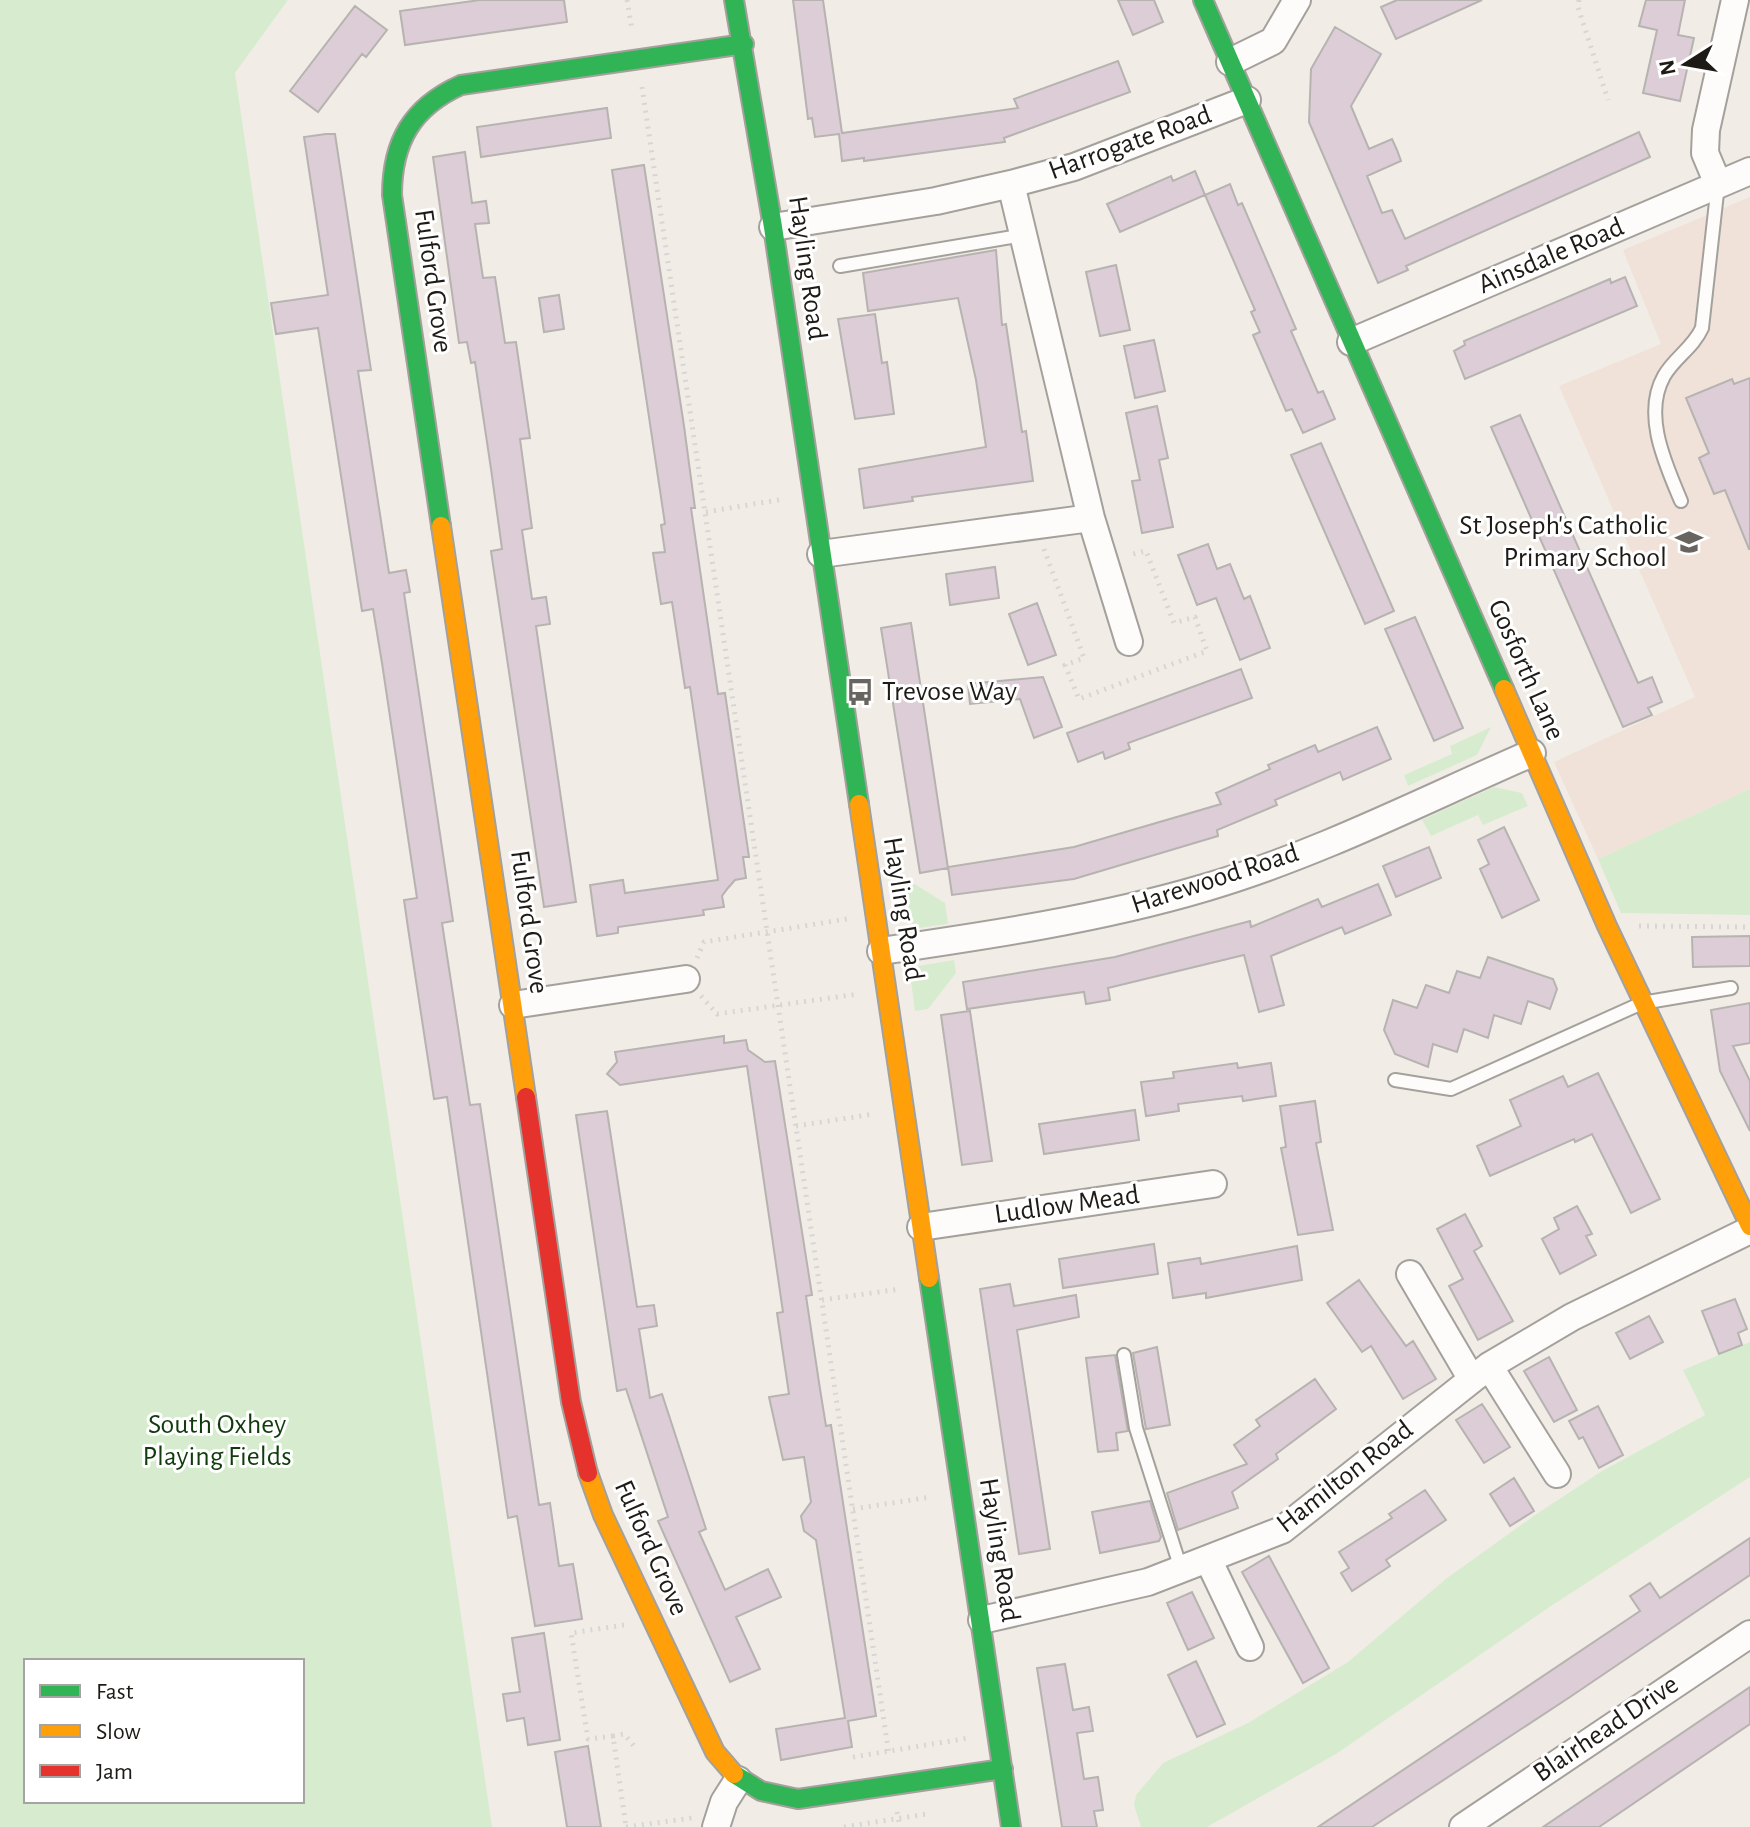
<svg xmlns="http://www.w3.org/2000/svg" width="1750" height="1827" font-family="'Alegreya Sans',sans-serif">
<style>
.education{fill:#f0e2d8}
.green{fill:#d7eccf;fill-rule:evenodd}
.building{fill:#dccdd6;stroke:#b6b3b1;stroke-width:2}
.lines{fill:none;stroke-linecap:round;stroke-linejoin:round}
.lane-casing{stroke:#a4a19c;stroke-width:16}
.street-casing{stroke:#a4a19c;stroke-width:30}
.fast-casing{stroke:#a4a19c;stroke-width:22}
.slow-casing{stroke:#a4a19c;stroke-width:22}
.jam-casing{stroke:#a4a19c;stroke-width:22}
.path{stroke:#d8d6d4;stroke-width:5;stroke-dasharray:2 6;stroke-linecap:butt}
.lane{stroke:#fdfcfb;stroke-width:12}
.street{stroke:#fdfcfb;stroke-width:26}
.fast{stroke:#30b455;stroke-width:18}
.slow{stroke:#ff9f0a;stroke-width:18}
.jam{stroke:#e5322d;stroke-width:18}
.labels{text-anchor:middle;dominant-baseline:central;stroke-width:6;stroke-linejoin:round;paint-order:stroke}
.street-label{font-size:28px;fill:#1e1b16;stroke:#fff}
.poi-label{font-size:28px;fill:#1e1b16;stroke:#fff;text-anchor:end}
.park-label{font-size:28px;fill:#103c0c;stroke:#fff}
</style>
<rect width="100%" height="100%" fill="#f1ede6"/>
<path class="education" d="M1750 197V789L1598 859 1554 762 1695 697 1559 386 1661 344 1623 250Z"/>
<path class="green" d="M0 0H288L235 73 492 1827H0ZM26 1661H302V1801H26Z
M1491 727 1477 755 1408 786 1404 775 1452 754 1450 746Z
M1494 787 1522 793 1528 806 1483 825 1478 815 1431 836 1422 820Z
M1750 789V915L1621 913 1598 859Z
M910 881 945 903 948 924 919 928 901 917 896 882Z
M954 960 956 973 928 1009 915 1011 911 981 918 966Z
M1750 1342V1477L1551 1606 1336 1754 1207 1827H1141L1134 1805 1136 1795 1163 1763 1248 1723 1348 1662 1447 1578 1535 1515 1602 1471 1705 1415 1683 1370Z"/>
<path class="building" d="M480 0H564L567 22 405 45 400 11Z
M793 0H823L842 133 1018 108 1014 99 1118 61 1130 92 1004 138 1005 142 864 161V158L842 161 839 134 815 137 812 118 808 119Z
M1118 0H1154L1163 22 1133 35Z
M1397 0H1482L1396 39 1381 7Z
M1646 0H1685L1678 35 1694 38 1680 101 1643 93 1657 30 1639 26Z
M355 6 387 30 366 57 362 54 318 112 290 91Z
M1335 27 1381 54 1351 106 1369 149 1392 139 1397 150 1401 161 1367 176 1382 213 1392 210 1405 239 1639 132 1650 157 1406 266 1408 270 1378 283 1309 122 1311 69Z
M607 108 611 138 481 157 477 127Z
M326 134H335L371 370 358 371 389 573 406 570 410 592 404 593 453 921 442 923 470 1105 480 1104 539 1505 550 1503 559 1566 573 1564 582 1619 535 1626 517 1516 508 1518 447 1097 434 1099 408 928 404 900 417 898 382 663 373 609 362 611 318 328 276 334 271 303 328 295 304 137Z
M465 152 472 203 486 201 489 223 475 224 483 278 495 277 505 343 516 342 530 438 520 439 532 528 522 530 532 599 546 597 550 624 536 626 576 902 544 907 491 551 502 549 491 469 475 362 471 363 467 342 459 343 433 157Z
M644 165 684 426 695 508H691L718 694 725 693 749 857H743L746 878 735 880 728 888 722 896 724 907 703 910 704 915 618 927V933L597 936 590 885 623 880 625 893 718 880 690 687 685 688 672 602 661 604 653 553 665 552 661 525 665 524 612 170Z
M1195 171 1205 195 1120 232 1107 204 1171 176 1173 181Z
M1230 184 1238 205 1242 203 1296 329 1291 331 1318 393 1323 391 1335 419 1303 433 1292 409 1286 411 1253 335 1260 332 1251 312 1255 310 1205 195Z
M996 250 1002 325 1006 324 1022 432 1026 431 1033 481 912 497 913 501 864 508 859 469 986 447 976 380 958 298 868 311 863 273Z
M1116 265 1130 330 1100 336 1086 272Z
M1625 277 1637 306 1465 379 1454 351 1465 345 1464 341 1610 279 1611 283Z
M559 295 564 329 544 332 539 298Z
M875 314 882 363 887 362 894 414 855 419 838 319Z
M1154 340 1165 391 1135 398 1124 346Z
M1750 378V549H1749L1725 490 1714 494 1699 458 1709 453 1686 398 1732 379 1734 384Z
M1157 406 1168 458 1159 460 1173 527 1142 533 1132 481 1140 480 1126 413Z
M1520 415 1638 683 1652 677 1662 702 1648 708 1652 715 1623 727 1491 427Z
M1321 443 1394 611 1365 624 1291 455Z
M1208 544 1217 569 1230 564 1244 599 1250 596 1270 648 1240 660 1216 598 1197 605 1178 555Z
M995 567 999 598 950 605 946 574Z
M1037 603 1056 655 1028 665 1009 614Z
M1415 617 1463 728 1434 741 1385 629Z
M911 623 948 868 920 873 881 628Z
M1241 669 1252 698 1128 743 1130 749 1105 759 1103 752 1078 762 1067 733Z
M1043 677 1062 727 1034 738 1020 699 970 704 968 684Z
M1377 727 1391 759 1343 780 1340 772 1275 800 1277 805 1217 830 1218 836 1074 879 952 895 948 867 1074 847 1221 804 1216 793 1270 769 1268 765 1315 745 1318 752Z
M1504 827 1539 900 1502 918 1480 869 1489 864 1478 840Z
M1429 847 1441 878 1396 897 1383 866Z
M1378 884 1391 915 1345 934 1342 927 1271 956 1284 1005 1259 1012 1244 955 1108 988 1110 1000 1086 1004 1084 992 967 1009 963 982 1115 957 1250 921 1251 927 1318 899 1322 907Z
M1750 936V966L1693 967 1692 937Z
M1488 957 1553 979 1557 989 1550 1009 1528 1001 1521 1024 1494 1015 1488 1038 1464 1029 1457 1052 1433 1044 1428 1067 1395 1054 1384 1030 1393 1000 1417 1008 1426 985 1449 993 1457 971 1480 978Z
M1750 1003V1043L1733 1046 1750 1081V1131L1720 1071 1711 1010Z
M970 1011 992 1161 962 1165 941 1015Z
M724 1036V1043L746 1040 748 1050 765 1062 775 1061 812 1295 806 1296 820 1389 826 1426 831 1425 876 1716 848 1721 852 1747 781 1760 776 1729 845 1718 816 1540 804 1531 801 1516 811 1502 804 1457 783 1460 769 1397 789 1394 777 1313 783 1312 747 1066 620 1085 607 1074 617 1062 615 1052Z
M1237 1063 1238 1068 1271 1063 1276 1096 1243 1101 1242 1096 1178 1104 1179 1111 1146 1116 1141 1082 1174 1078 1173 1072Z
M1598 1073 1660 1199 1631 1213 1592 1134 1575 1142 1574 1139 1490 1176 1477 1146 1521 1126 1510 1100 1563 1076 1568 1087Z
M1315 1101 1321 1142 1316 1143 1333 1230 1298 1235 1281 1148 1286 1147 1280 1106Z
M1135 1110 1139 1140 1044 1154 1039 1124Z
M607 1111 637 1307 654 1305 657 1326 639 1329 650 1398 662 1394 706 1529 699 1532 725 1590 768 1569 781 1597 736 1617 760 1669 730 1682 658 1521 668 1517 626 1389 617 1391 576 1115Z
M1577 1206 1592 1234 1586 1236 1596 1255 1560 1274 1542 1239 1559 1229 1554 1218Z
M1465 1214 1482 1246 1474 1251 1513 1321 1478 1340 1449 1286 1463 1279 1437 1229Z
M1154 1244 1158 1274 1063 1288 1059 1259Z
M1297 1246 1302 1280 1206 1298V1293L1173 1298 1168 1263 1200 1258 1201 1264Z
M1359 1280 1406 1346 1413 1341 1436 1379 1403 1399 1371 1346 1362 1352 1327 1303Z
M1010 1284 1014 1306 1076 1295 1079 1317 1017 1330 1050 1549 1019 1554 980 1289Z
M1735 1299 1747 1329 1738 1333 1742 1345 1719 1354 1702 1311Z
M1649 1316 1663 1342 1630 1359 1616 1333Z
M1157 1347 1170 1425 1146 1429 1133 1353Z
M1115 1355 1128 1431 1116 1433 1118 1450 1098 1452 1086 1358Z
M1549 1357 1577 1410 1554 1422 1524 1371Z
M1315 1379 1336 1409 1276 1454 1278 1459 1232 1492 1238 1508 1178 1530 1167 1493 1247 1464 1234 1445 1260 1426 1256 1420Z
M1482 1404 1510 1447 1484 1463 1456 1420Z
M1598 1406 1623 1455 1599 1468 1583 1437 1579 1439 1569 1421Z
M1514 1478 1534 1511 1510 1526 1490 1494Z
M1425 1490 1446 1520 1386 1560 1390 1566 1352 1591 1341 1573 1349 1568 1339 1552 1392 1518 1389 1514Z
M1150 1501 1161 1537 1159 1541 1100 1553 1092 1512Z
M1750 1538V1575L1570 1697 1372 1827H1318L1640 1611 1630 1596 1650 1583 1660 1598Z
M1269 1556 1329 1668 1303 1683 1242 1572Z
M1192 1592 1214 1638 1188 1650 1167 1603Z
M544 1633 560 1740 528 1745 524 1718 507 1721 503 1694 520 1692 512 1638Z
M1196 1661 1225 1724 1197 1737 1168 1675Z
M1065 1664 1073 1710 1089 1707 1093 1731 1077 1733 1084 1779 1098 1777 1103 1810 1094 1811 1097 1827H1062L1037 1668Z
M1750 1687V1724L1599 1827H1543Z
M588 1746 601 1827H567L555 1752Z"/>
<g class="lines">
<g class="lane-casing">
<path id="lane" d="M840 266 1024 235
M1681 501C1666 465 1642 415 1664 376 1674 358 1693 348 1702 328L1718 184
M1395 1080 1451 1089 1642 1003 1731 988
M1124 1355 1136 1428 1181 1569"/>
</g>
<g class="street-casing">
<path id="street" d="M1230 62 1273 41 1297 0
M1011 184 1074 167 1247 100
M1718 184 1705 153 1706 130 1735 0
M773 227 936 201 1011 184 1091 518 821 554
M1351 342 1750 171
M1091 518 1129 642
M881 951C990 935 1099 919 1204 888 1317 855 1424 800 1532 753
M513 1005 686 979
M921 1227 1213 1184
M1410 1274 1471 1378
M1489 1366 1557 1474
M1208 1559 1250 1647
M982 1620 1148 1582 1282 1530 1489 1366 1572 1317 1750 1230
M716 1827 724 1802 738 1780
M1463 1827 1750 1634"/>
</g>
<g class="fast-casing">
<path id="fast" d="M734 0 773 227 859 804
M1203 0 1504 689
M441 526 392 195C392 142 412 107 461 85L744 44
M929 1278 1011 1827
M734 1774 761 1791 798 1799 1003 1769"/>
</g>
<g class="slow-casing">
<path id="slow" d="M441 526 526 1097
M1504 689 1607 926 1750 1226
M859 804 929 1278
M588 1473 603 1515 715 1752 734 1774"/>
</g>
<g class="jam-casing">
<path id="jam" d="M526 1097 571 1402 588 1473"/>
</g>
<path class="path" d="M627 0 632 30
M1579 0 1578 7 1608 100
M642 87 889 1755
M706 512 784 499
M1044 549 1084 658 1065 665 1079 699 1207 651 1195 617 1174 623 1146 551 1129 555
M1639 926 1750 927
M697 958 704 942 847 919
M701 996 717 1014 858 994
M796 1126 874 1114
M822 1300 900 1289
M853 1509 931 1497
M624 1625 571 1633 588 1739 613 1736 626 1827
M613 1736 624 1734 634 1746
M853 1757 969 1738
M897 1812 900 1827
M626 1827 692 1818
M844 1827 927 1814"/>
<use href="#lane" class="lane"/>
<use href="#street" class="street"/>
<use href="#fast" class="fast"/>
<use href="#slow" class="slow"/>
<use href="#jam" class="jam"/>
</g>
<defs>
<g id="school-bare" transform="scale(2.16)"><path d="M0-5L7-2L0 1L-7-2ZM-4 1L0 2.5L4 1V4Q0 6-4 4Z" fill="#68645f" stroke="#fff" stroke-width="2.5" paint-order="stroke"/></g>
<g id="bus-bare" transform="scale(2.16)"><path d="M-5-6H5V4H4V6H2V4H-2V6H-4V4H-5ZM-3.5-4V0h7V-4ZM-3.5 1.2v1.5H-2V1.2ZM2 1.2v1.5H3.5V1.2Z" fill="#68645f" stroke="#fff" stroke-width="2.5" paint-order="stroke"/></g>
</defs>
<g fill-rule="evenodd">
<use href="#school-bare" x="1689" y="542"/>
<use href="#bus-bare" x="860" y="692"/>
</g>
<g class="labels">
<g class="street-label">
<text transform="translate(1130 143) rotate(-20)">Harrogate Road</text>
<text transform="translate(1551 256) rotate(-23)">Ainsdale Road</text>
<text transform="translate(807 268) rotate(82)">Hayling Road</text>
<text transform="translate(433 281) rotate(82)">Fulford Grove</text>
<text transform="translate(1526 670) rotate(66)">Gosforth Lane</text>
<text transform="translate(1215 879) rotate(-18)">Harewood Road</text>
<text transform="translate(903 909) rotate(81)">Hayling Road</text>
<text transform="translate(529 922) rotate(82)">Fulford Grove</text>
<text transform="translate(1067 1205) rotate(-8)">Ludlow Mead</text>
<text transform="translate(1345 1477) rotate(-38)">Hamilton Road</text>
<text transform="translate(651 1548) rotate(66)">Fulford Grove</text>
<text transform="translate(999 1550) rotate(81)">Hayling Road</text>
<text transform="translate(1606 1729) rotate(-34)">Blairhead Drive</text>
</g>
<g class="poi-label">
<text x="1667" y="526">St Joseph's Catholic<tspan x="1667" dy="32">Primary School</tspan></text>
<text x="882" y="692" text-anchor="start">Trevose Way</text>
</g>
<g class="park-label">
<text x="217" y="1425">South Oxhey<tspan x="217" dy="32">Playing Fields</tspan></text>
</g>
</g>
<rect x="24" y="1659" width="280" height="144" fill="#ffffff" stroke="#a5a4a2" stroke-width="2"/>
<rect x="40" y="1685" width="40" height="12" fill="#30b455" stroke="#a5a4a2" stroke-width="2"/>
<text x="96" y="1699" font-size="24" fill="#1e1b16">Fast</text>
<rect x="40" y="1725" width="40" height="12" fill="#ff9f0a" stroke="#a5a4a2" stroke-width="2"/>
<text x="96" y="1739" font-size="24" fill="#1e1b16">Slow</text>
<rect x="40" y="1765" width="40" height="12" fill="#e5322d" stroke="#a5a4a2" stroke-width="2"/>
<text x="96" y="1779" font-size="24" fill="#1e1b16">Jam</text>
<g transform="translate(1686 64) rotate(259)" stroke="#ffffff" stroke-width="6" paint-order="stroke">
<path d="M0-6L14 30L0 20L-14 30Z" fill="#1e1b16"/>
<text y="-12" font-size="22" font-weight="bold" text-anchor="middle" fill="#1e1b16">N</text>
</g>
</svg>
